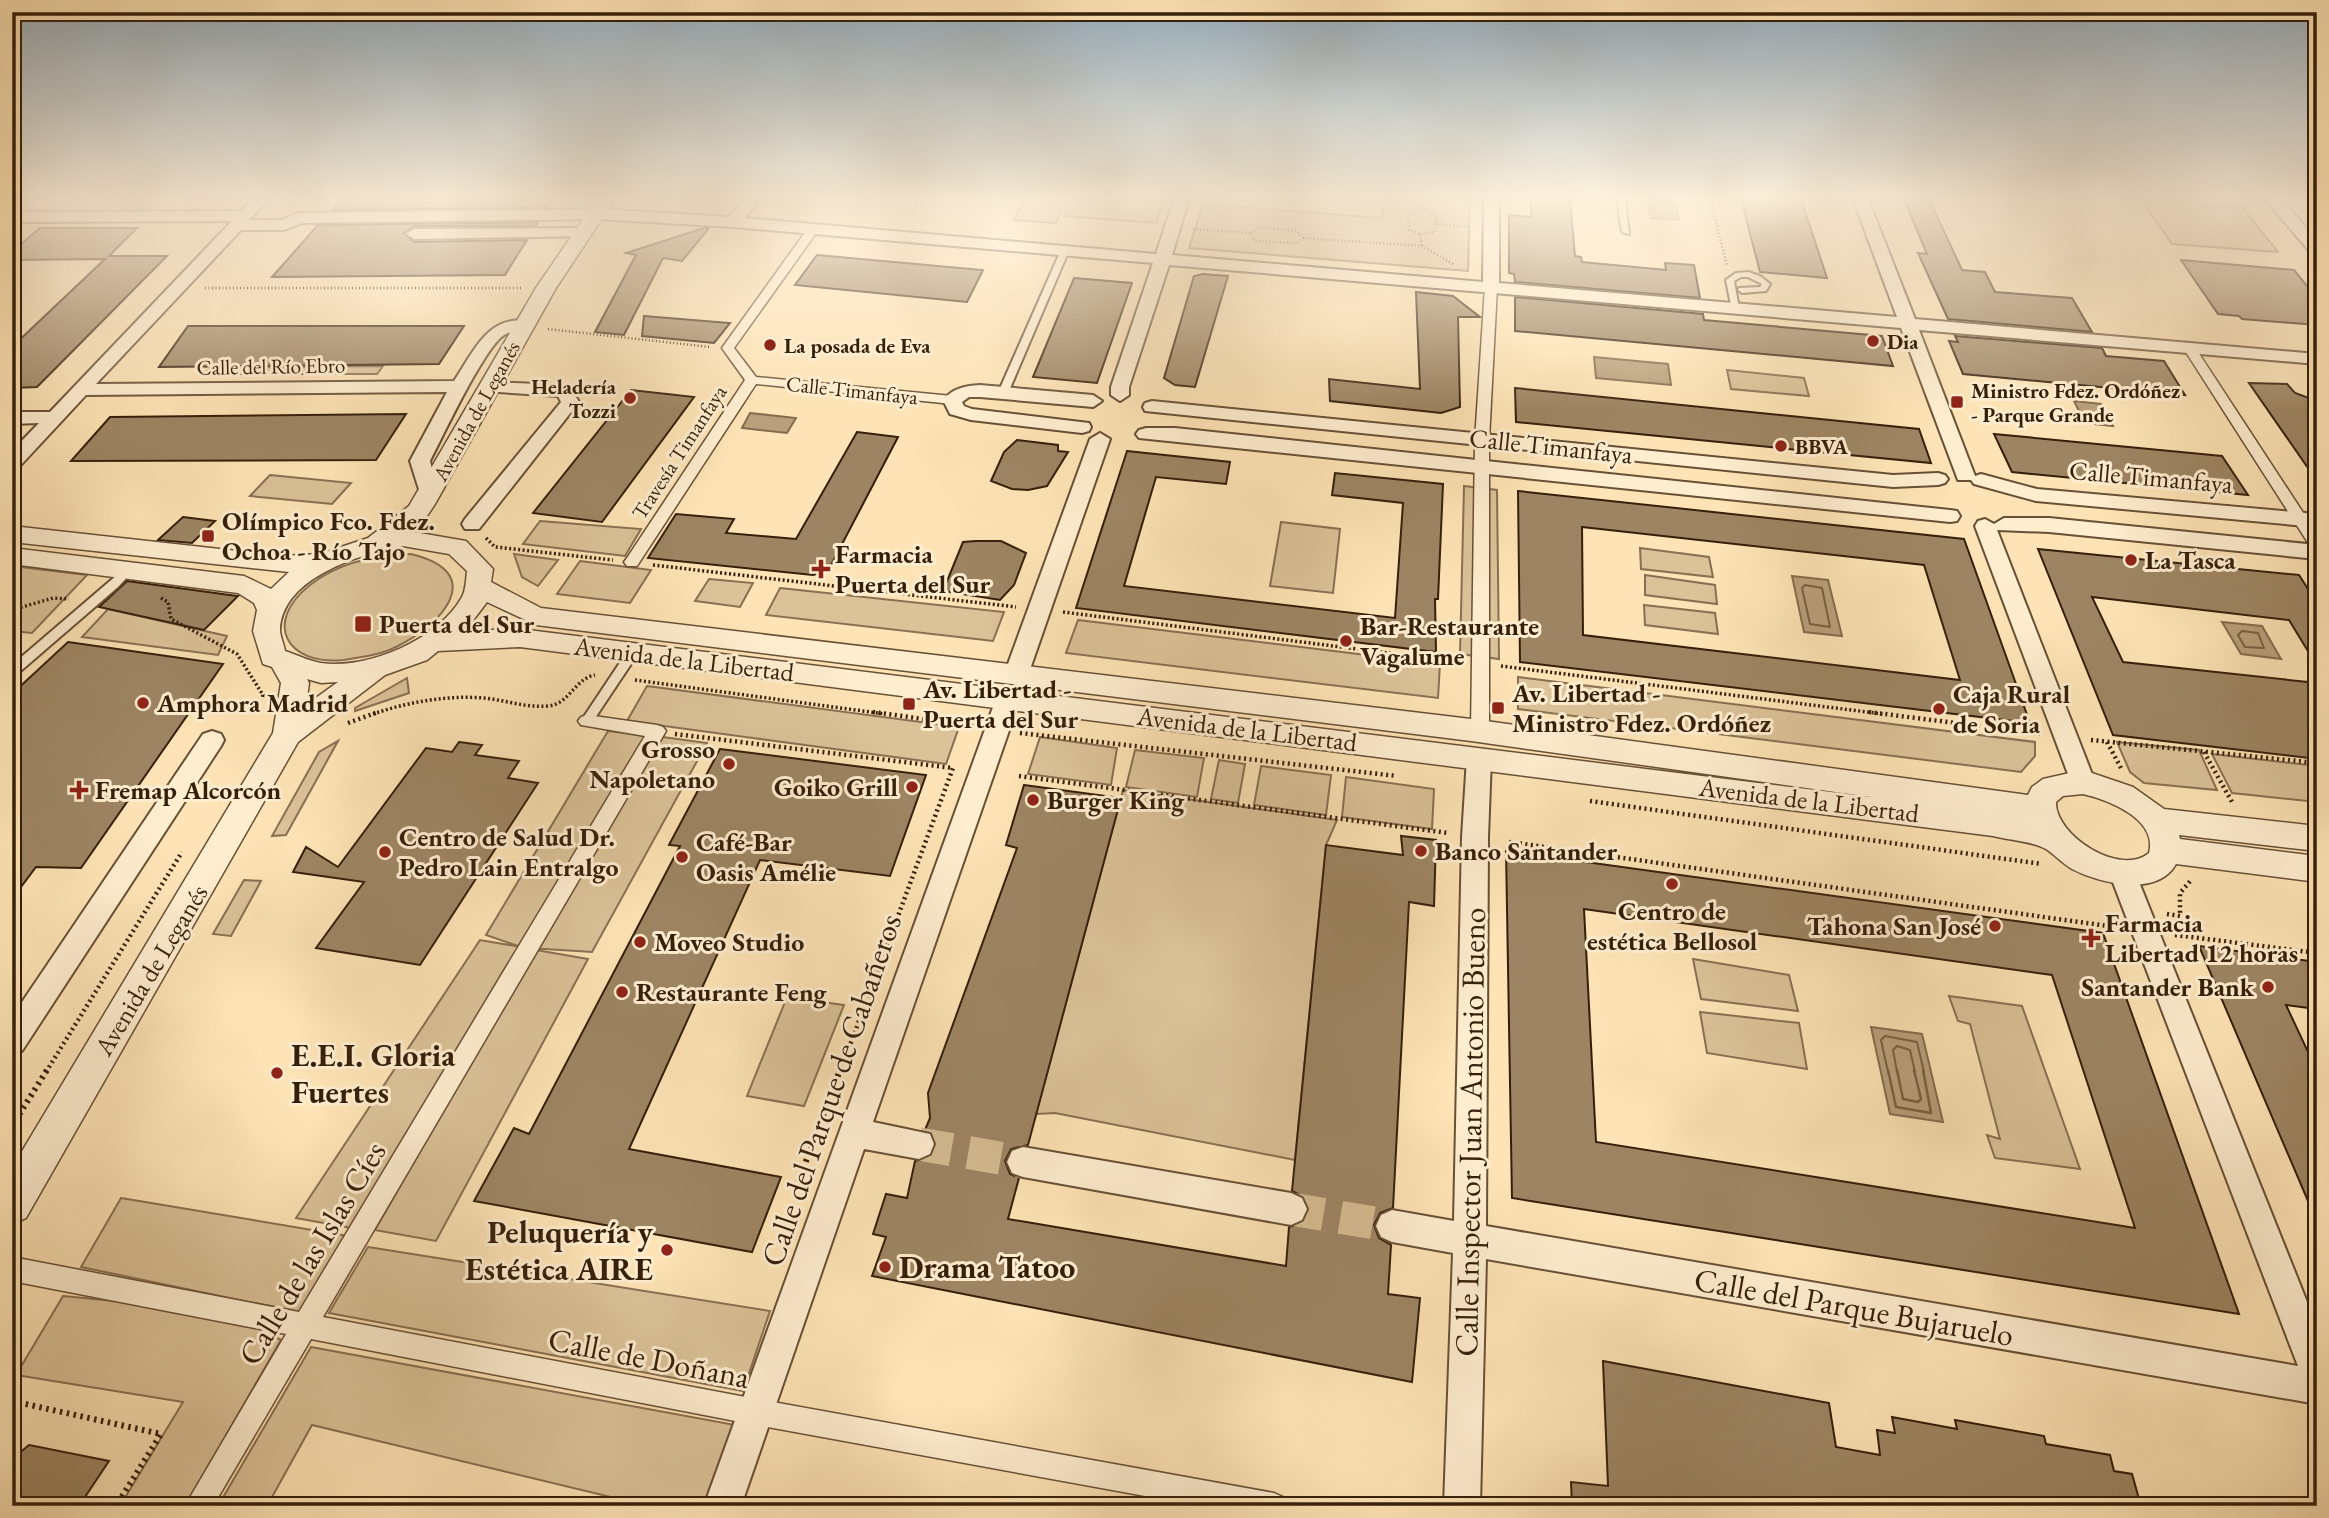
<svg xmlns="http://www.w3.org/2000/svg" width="2329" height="1518" font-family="'EB Garamond',serif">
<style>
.green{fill:#dbc298;stroke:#887051;stroke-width:2}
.water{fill:#b9a07b;stroke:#856c4e;stroke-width:2}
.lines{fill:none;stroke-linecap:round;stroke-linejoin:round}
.shore-far1{stroke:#786042;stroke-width:2}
.shore{stroke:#786042;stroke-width:2.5}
.building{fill:#9d8563;stroke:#361f0a;stroke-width:2;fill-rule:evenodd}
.minor-tunnel{stroke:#d5bc93;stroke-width:33;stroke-dasharray:33 17;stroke-linecap:butt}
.service-casing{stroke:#685035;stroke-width:4}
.pedestrian-casing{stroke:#685035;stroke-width:3}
.minor-casing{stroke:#685035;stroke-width:4}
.tertiary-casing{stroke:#685035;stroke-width:3}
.path-far3{stroke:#361f0a;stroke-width:2.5;stroke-dasharray:1 2.5;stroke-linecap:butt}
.path-far2{stroke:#361f0a;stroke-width:3.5;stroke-dasharray:2 2.5;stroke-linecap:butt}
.path-far1{stroke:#361f0a;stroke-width:4.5;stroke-dasharray:2 3.5;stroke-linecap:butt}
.path{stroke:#361f0a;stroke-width:6;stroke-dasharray:2.5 4.5;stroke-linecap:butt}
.service{fill:#feedcf;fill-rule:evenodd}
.pedestrian{fill:#feedcf;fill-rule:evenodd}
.minor{fill:#feedcf;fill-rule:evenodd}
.tertiary{fill:#feedcf;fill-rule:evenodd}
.poi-dot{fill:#8f2418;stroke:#feedcf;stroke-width:2.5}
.labels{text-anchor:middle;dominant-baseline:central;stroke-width:6;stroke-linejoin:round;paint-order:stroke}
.far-poi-label{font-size:21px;font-weight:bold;fill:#361f0a;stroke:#feedcf;text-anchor:start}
.far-street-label{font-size:21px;fill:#361f0a;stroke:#feedcf}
.street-label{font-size:26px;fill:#361f0a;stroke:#feedcf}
.poi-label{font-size:26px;font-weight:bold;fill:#361f0a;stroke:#feedcf;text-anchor:start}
.near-poi-label{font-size:32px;font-weight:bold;fill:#361f0a;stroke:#feedcf;text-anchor:start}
.near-street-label{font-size:32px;fill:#361f0a;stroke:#feedcf}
</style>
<rect width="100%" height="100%" fill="#fde3b5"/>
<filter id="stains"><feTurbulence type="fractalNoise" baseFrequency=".00286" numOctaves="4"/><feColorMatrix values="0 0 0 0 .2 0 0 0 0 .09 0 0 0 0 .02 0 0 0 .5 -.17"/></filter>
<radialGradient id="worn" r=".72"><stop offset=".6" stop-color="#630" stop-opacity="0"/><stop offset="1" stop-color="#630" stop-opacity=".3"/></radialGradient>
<path class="green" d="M1024 199H1067L1056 223 1014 220Z
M1072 199 1164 200 1156 223 1064 216Z
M1385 199H1470L1468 271 1189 248 1203 204 1381 218Z
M2141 200 2242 207 2278 252 2172 244Z
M383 366 377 374H291L297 367Z
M287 367 282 374H205L210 368Z
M1727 370 1804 378 1809 396 1731 389Z
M270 475 351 483 332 504 250 496Z
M1464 486 1497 490 1499 659 1460 654Z
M540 521 641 529 625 556 523 544Z
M1281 522 1340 529 1333 593 1270 586Z
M1640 548 1709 557 1713 577 1641 569Z
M411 554C489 573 442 625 396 647 380 655 362 657 344 660 287 666 262 623 310 585 339 562 375 555 411 554Z
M514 554 558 560 538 586 522 577Z
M580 561 651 570 630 603 557 594Z
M12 566 87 575 32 633 12 631Z
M1645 575 1715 585 1717 604 1645 595Z
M709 579 753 583 740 607 695 601Z
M780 588 1004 612 993 641 766 615Z
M1644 605 1715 613 1718 634 1645 625Z
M108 609 227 636 218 655 82 637Z
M1078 620 1440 664 1438 698 1066 653Z
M1518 677 2035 742V756L2021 772 1518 709Z
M407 678 409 693 355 711V708Z
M647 686 959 727 946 764 627 721Z
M608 731 645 735 647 746 543 925 663 737 707 743 592 952 529 948 362 1230 296 1218 480 940 521 947 486 935Z
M1040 737 1117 748 1111 785 1028 774Z
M338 741 286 835 272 836 319 752Z
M2117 742 2199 750 2217 790 2144 783 2130 772Z
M1135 750 1204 758 1197 797 1126 787Z
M2212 754 2317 766V802L2232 793Z
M1219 760 1245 764 1238 803 1211 799Z
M1261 766 1331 775 1326 815 1254 805Z
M1346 777 1434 789 1432 829 1342 817Z
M1123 790 1337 820 1326 845 1295 1160 1055 1113 1036 1114Z
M244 880 261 881 231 936 213 934Z
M536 950 588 959 436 1241 375 1230Z
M1693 959 1789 975 1798 1011 1701 999Z
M1949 996 2022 1006 2080 1169 1995 1158 1987 1135 2000 1139 1970 1024 1958 1021Z
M787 997 844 1005 804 1106 747 1096Z
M1700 1012 1799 1023 1807 1069 1707 1053Z
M121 1198 348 1236 302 1313 81 1267Z
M368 1247 770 1311 743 1391 329 1313Z
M63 1296 229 1312 281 1340 185 1506H120L183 1402 16 1375Z
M311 1347 735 1425 706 1506H648L312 1425 267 1506H218Z"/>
<path class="water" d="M1647 199H1674L1679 220 1651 218Z
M1594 357 1668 364 1671 385 1596 378Z
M2074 401 2101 404 2113 426 2085 423Z
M750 413 796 418 787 433 742 428Z
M1792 576 1828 580 1842 636 1804 632Z
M2222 622 2262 626 2281 659 2241 654Z
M1871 1027 1922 1034 1943 1122 1890 1114Z"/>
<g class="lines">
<path class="shore-far1" d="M1805 585 1822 588 1830 627 1810 624 1802 588Z
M2242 631 2258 633 2264 648 2245 647 2238 635Z
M1888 1072 1881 1040 1885 1036 1917 1042 1924 1072
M1897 1072 1893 1050 1897 1046 1910 1050 1915 1072"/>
<path class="shore" d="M1888 1070 1896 1107 1931 1113 1923 1070
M1897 1070 1903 1099 1918 1102 1921 1099 1914 1070"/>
</g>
<path class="building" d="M341 199H553L548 207 332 210Z
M1531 199H1570L1575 256 1581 257 1582 262 1666 270 1665 263 1694 265 1700 298 1515 282 1514 274 1509 273V215L1531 217Z
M1741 199H1801L1827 278 1760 272Z
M1904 199H1929L1962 270 1985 272 1995 292 2072 298 2092 332 1948 319 1918 253 1927 254Z
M538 222 536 226H414L404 233 414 242 527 240 505 275 272 277 318 225Z
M40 228H137L109 256H167L37 387 12 388V347L105 259 12 260V252Z
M704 228H709L682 261 663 258 624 335 595 332 636 255 626 253Z
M817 255 983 270 967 302 795 285Z
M2181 260 2294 270 2317 298V325L2242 319 2239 316 2218 314Z
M1203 274 1228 276 1195 387 1175 385 1164 378 1194 276Z
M1074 278 1132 283 1097 383 1033 377Z
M1416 292 1453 296 1480 317H1458L1460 407 1441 413 1330 401 1329 379 1420 389Z
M1515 297 1703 314 1704 320 1882 336 1893 366 1515 331Z
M644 316 730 323 714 343 642 336Z
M188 326H464L439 364 159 367Z
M1955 336 2102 348 2106 356 2164 361 2185 395 1963 374 1949 341 1958 342Z
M2249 383 2287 384 2295 393 2317 401V481Z
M1515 388 1919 429 1931 463 1516 422Z
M631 390 694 397 602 522 533 513Z
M406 414 376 460 71 461 110 417Z
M857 432 898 437 828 571 813 575 648 558 676 514 734 519 726 533 796 539Z
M1994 434 2222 456 2248 495 2012 472Z
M1017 440 1058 445V451L1068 452 1047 486 1028 490 1012 489 991 481 1004 452Z
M1127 451 1230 462 1226 484 1156 477 1124 586 1395 618 1403 503 1332 495 1335 473 1443 484 1438 599H1435L1436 652 1076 608Z
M1518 491 1964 539 2030 723 1520 662ZM1582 527 1924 565 1960 680 1583 635Z
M183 517 215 521 192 543 158 540Z
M976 541H1001L1026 553 1014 585 1000 600 943 591 963 542Z
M2038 549 2299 575 2317 603V666L2289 620 2092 597 2123 662 2317 683V759L2113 735Z
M127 581 237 596H238L204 630 99 607Z
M68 642 223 664 81 868 36 867 12 899V694Z
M459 742 482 745 475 755 519 761 508 778 538 783 420 965 316 948 364 882 293 872 306 847 338 867 426 748 452 752Z
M720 749 926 775 890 876 760 860 629 1149 781 1177 752 1252 474 1201 514 1128 529 1134 680 846 669 845Z
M1024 785 1121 798 1028 1145 1011 1149 1005 1161 1010 1174 1019 1178 1008 1219 1286 1266 1289 1227 1303 1222 1309 1210 1304 1197 1292 1191 1326 845 1403 855 1401 836 1436 840 1434 906 1409 902 1393 1208 1380 1213 1374 1225 1379 1238 1391 1245 1388 1294 1420 1298 1412 1382 872 1276 886 1237 873 1234 886 1194 907 1198 915 1161 931 1156 936 1145 932 1133 925 1130 930 1118 928 1093 1017 848 1006 845Z
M1506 851 2103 933 2239 1314 1512 1198ZM1584 909 2052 975 2135 1228 1596 1142Z
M2199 946 2317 962V1009L2286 1005 2317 1071V1222Z
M1603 1361 1829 1403 1836 1447 1880 1455 1877 1430 1895 1433 1892 1417 1957 1429 1955 1420 2044 1436 2046 1444 2110 1455 2114 1471 2132 1474 2141 1506H1711L1682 1500V1506H1572L1571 1482 1608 1486Z
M29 1445 109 1461 79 1506H12V1459Z"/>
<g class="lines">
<path class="minor-tunnel" d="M919 1144 1023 1162
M1291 1209 1392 1226"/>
<g class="service-casing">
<path id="service" d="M1617 199H1625L1629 234 1622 232Z
M1062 248 1069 250 1008 393 1003 396 1000 395 998 393Z
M1748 272 1760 276 1770 284 1766 291 1742 293 1738 290 1739 288 1760 287 1762 284 1748 277H1741L1734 281 1739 308 1732 310 1726 280 1736 273Z
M12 284H15L19 293 12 297Z
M128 567 133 571 118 587 16 675 12 676V665L124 569Z
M633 648 637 649 639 652 591 724H583L581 721 629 649Z"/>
</g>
<g class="pedestrian-casing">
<path id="pedestrian" d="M813 226 819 229 734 348 756 377 952 396 959 400 952 404 756 384 637 566H627L624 562 627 558 745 380 722 348 809 227Z
M1491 283 1497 287 1489 440V732L1486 736H1474L1471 732 1475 440 1485 287Z
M2190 345 2196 349 2317 534V551L2312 549 2184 349Z
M587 715 657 725 663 727 666 731 323 1317 756 1399 1274 1493 1283 1497 1287 1506H1200L756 1425 311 1339 213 1506H185L286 1334 12 1281V1257L299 1312 645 736 581 725 578 721 581 717Z"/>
</g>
<g class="minor-casing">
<path id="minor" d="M253 199H269L249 220H281L299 213 598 209 729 217 745 199H760L745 218 1156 254 1174 199H1189L1172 255 1483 282 1484 199H1499V283L1897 317 1853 199H1868L1915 319 2317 354V364L1919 330 1975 476 1981 474 2037 489 2317 514V527L2036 501 1974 484 1971 480H1958L1901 328 1169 265 1129 387V395L1120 401 1111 395V387L1153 263 733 227 598 219 302 223 284 230H241L96 384 454 381C473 353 489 312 530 322L533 326 530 330C521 332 512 330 504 335 484 348 443 436 430 461L439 495 436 499H422L410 461 447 392 86 395 19 467 12 469V451L39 423 12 424V412H50L232 221 12 222V212L241 211Z
M2265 199H2281L2317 240V255L2311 253Z
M583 228 591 233 589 236 414 239 406 234 414 229Z
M489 382 564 385 570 387 579 402 479 529H465L462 524 465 519 561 402 558 396 483 391 480 387 483 383Z
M980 385 1093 395 1102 401 1093 407 980 397H969L962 402 964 406 972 409 1089 423 1091 427 1089 431 1082 433 971 420 950 414 943 400C953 388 965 386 980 385Z
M1152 401 1893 475 1938 473 1945 475 1948 479 1945 483 1938 485 1893 487 1145 411 1143 407 1145 403Z
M1146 428H1175L1950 510 1957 511 1960 516 1957 521 1950 522 1139 438 1136 434 1139 430Z
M1100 433 1110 439 1028 675 1024 681 1016 683 1008 681 1004 675 1090 439Z
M2004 518H2049L2317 545V559L2049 532 1997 530 2095 782 2092 789 2083 792 2074 789 2071 782 1975 526 1978 521 1985 519 1994 524Z
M1008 690 1016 693 1020 699 873 1122 930 1134 934 1144 930 1154 919 1159 864 1149 741 1506H704L996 699 1000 693Z
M212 731 221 734 224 740 221 746 22 1051 12 1055V1017L203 734Z
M1479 749 1488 751 1491 758 1488 837 1486 1226 2298 1366 2109 872 2113 864 2122 861 2131 864 2135 872 2317 1327V1404L1486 1259 1480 1506H1444L1453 1253 1392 1242 1381 1237 1376 1226 1381 1215 1392 1210 1454 1221 1462 837 1467 758 1470 751Z
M1023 1147 1291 1193 1302 1198 1307 1209 1302 1220 1291 1225 1023 1177 1012 1173 1007 1162 1012 1151Z"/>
</g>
<g class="tertiary-casing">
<path id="tertiary" d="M597 199H615L556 288 435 504 427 516 408 531 466 541 493 569 491 582 541 608 1471 719 2028 795 2032 787 2043 779 2083 770 2133 787 2164 809 2317 826V851L2179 835 2180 839 2317 856V882L2176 864C2157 898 2099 883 2072 869 2062 863 2055 855 2046 849 2032 841 2008 840 1993 836L520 647 438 651 427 660 385 675 298 742 26 1218 12 1224V1168L273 733 281 683 272 667 263 664 253 631 257 610 254 603 238 593 12 564V548L244 576 271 589 289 572 12 542V526L282 556 320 554 368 538 409 506 536 288ZM403 546 449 554 467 571C466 579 466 590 462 597 439 639 368 670 321 663 309 661 297 655 285 651 284 644 280 636 280 630 282 577 361 554 403 546ZM487 602 536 625 1471 741 1871 797 520 629 465 631ZM307 679 321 683 338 682 306 705 309 683ZM2083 794C2109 800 2158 819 2149 853 2121 877 2055 836 2056 802L2063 796Z"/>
</g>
<path class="path-far3" d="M1419 199 1425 210
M1710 199 1727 266
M1422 203 1429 199
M1425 210 1437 216 1435 232 1420 234 1409 230 1408 215Z
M1436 224 1470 227
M1260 227 1296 231 1303 238 1297 243 1255 241 1251 233Z
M1193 229 1251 233
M1420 234 1422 246
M1303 238 1422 246 1455 265
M205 288H522
M548 329 710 347"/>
<path class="path-far2" d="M486 538 495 547 613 560
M653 565 1016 607
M161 598 168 602 171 619 237 654 263 695 262 699
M12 610 53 598 69 599
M1063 612 1461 662
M1501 666 1883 714
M635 680 885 714
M373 714C408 702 447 695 484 698 505 700 526 708 548 706 570 704 574 679 595 675"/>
<path class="path-far1" d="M873 712 973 726
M1869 712 2041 734
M348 723 378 712
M1020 733 1397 776
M675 734 953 768 840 1072
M2091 740 2317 763
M2107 742 2121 768
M2204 752 2232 802
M1019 776 1448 833
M1590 801 2042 864
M1509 842 2115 927
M2167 914 2180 916V893L2192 879
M2175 935 2317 953
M46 1072 182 852"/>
<path class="path" d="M12 1126 47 1070
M796 1188 840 1070
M12 1401 161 1434 116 1506"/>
<use href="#service" class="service"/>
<use href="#pedestrian" class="pedestrian"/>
<use href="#minor" class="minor"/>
<use href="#tertiary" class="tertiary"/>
</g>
<linearGradient id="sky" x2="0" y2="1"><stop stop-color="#95acbc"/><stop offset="0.48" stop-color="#fef2de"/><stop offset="1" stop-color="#fef2de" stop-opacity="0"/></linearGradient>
<rect width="2329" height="411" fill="url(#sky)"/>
<g class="poi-dot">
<circle cx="1873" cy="341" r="7"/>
<circle cx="770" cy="345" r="7"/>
<circle cx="630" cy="398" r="7"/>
<rect x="1950" y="395" width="14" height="14" rx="3.5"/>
<circle cx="1781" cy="446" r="7"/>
<rect x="201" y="529" width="14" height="14" rx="3.5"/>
<circle cx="2131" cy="560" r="7"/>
<path d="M817.5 558.5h7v7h7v7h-7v7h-7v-7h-7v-7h7z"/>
<rect x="354" y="615" width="18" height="18" rx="3.5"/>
<circle cx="1346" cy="641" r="7"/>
<circle cx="143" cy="703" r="7"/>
<rect x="902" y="697" width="14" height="14" rx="3.5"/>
<rect x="1491" y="701" width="14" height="14" rx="3.5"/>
<circle cx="1939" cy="709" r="7"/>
<circle cx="729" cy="764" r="7"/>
<circle cx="912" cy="787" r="7"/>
<path d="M75.5 779.5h7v7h7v7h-7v7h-7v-7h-7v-7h7z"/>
<circle cx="1033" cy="800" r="7"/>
<circle cx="1421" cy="851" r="7"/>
<circle cx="385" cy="852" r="7"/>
<circle cx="682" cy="857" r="7"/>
<circle cx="1672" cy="884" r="7"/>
<circle cx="1995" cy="926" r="7"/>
<path d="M2087.5 927.5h7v7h7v7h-7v7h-7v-7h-7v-7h7z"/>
<circle cx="640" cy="942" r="7"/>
<circle cx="2268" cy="987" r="7"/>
<circle cx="622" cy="992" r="7"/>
<circle cx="277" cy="1073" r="7"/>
<circle cx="667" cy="1250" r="7"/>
<circle cx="885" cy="1267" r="7"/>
</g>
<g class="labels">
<g class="far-poi-label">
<text x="1887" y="341">Dia</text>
<text x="784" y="345">La posada de Eva</text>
<text x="616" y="386" text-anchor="end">Heladería<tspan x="616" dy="24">Tozzi</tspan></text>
<text x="1971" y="390">Ministro Fdez. Ordóñez<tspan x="1971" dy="24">- Parque Grande</tspan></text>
<text x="1795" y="446">BBVA</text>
</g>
<g class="far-street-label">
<text transform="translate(271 366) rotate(-1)">Calle del Río Ebro</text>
<text transform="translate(852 390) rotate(6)">Calle Timanfaya</text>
<text transform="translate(476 411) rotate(-61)">Avenida de Leganés</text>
<text transform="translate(679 452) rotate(-57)">Travesía Timanfaya</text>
</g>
<g class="street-label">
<text transform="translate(1551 446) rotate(6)">Calle Timanfaya</text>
<text transform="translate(2151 477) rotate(5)">Calle Timanfaya</text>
<text transform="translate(684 659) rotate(7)">Avenida de la Libertad</text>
<text transform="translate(1247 729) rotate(7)">Avenida de la Libertad</text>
<text transform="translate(1809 800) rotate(7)">Avenida de la Libertad</text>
<text transform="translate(151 970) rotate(-59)">Avenida de Leganés</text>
</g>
<g class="poi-label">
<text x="222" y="521">Olímpico Fco. Fdez.<tspan x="222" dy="30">Ochoa - Río Tajo</tspan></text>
<text x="835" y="554">Farmacia<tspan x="835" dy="30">Puerta del Sur</tspan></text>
<text x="2145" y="560">La Tasca</text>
<text x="379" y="624">Puerta del Sur</text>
<text x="1360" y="626">Bar-Restaurante<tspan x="1360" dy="30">Vagalume</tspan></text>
<text x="923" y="689">Av. Libertad -<tspan x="923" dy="30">Puerta del Sur</tspan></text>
<text x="1512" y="693">Av. Libertad -<tspan x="1512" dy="30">Ministro Fdez. Ordóñez</tspan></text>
<text x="1953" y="694">Caja Rural<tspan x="1953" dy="30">de Soria</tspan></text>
<text x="157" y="703">Amphora Madrid</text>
<text x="715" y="749" text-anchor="end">Grosso<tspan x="715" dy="30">Napoletano</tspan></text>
<text x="898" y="787" text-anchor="end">Goiko Grill</text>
<text x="95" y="790">Fremap Alcorcón</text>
<text x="1047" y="800">Burger King</text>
<text x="399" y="837">Centro de Salud Dr.<tspan x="399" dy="30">Pedro Lain Entralgo</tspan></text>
<text x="696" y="842">Café-Bar<tspan x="696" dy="30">Oasis Amélie</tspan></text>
<text x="1435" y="851">Banco Santander</text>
<text x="1672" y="911" text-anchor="middle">Centro de<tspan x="1672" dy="30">estética Bellosol</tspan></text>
<text x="2105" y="923">Farmacia<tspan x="2105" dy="30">Libertad 12 horas</tspan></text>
<text x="1981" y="926" text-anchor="end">Tahona San José</text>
<text x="654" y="942">Moveo Studio</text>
<text x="2254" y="987" text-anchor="end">Santander Bank</text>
<text x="636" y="992">Restaurante Feng</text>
</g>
<g class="near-poi-label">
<text x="291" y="1055">E.E.I. Gloria<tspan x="291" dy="37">Fuertes</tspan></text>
<text x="653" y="1232" text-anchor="end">Peluquería y<tspan x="653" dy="37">Estética AIRE</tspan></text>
<text x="899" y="1267">Drama Tatoo</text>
</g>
<g class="near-street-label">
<text transform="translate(831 1090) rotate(-71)">Calle del Parque de Cabañeros</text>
<text transform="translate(1470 1132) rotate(-89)">Calle Inspector Juan Antonio Bueno</text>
<text transform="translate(312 1253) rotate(-59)">Calle de las Islas Cíes</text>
<text transform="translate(1854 1307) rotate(10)">Calle del Parque Bujaruelo</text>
<text transform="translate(649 1358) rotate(11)">Calle de Doñana</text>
</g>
</g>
<rect width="2329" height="1518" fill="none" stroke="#fde3b5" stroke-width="42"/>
<rect x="14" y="14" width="2301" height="1490" fill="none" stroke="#361f0a" stroke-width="3.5"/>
<rect x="21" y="21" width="2287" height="1476" fill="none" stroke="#361f0a" stroke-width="2"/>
<rect width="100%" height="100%" filter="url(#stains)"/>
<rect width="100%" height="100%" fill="url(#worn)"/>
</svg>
